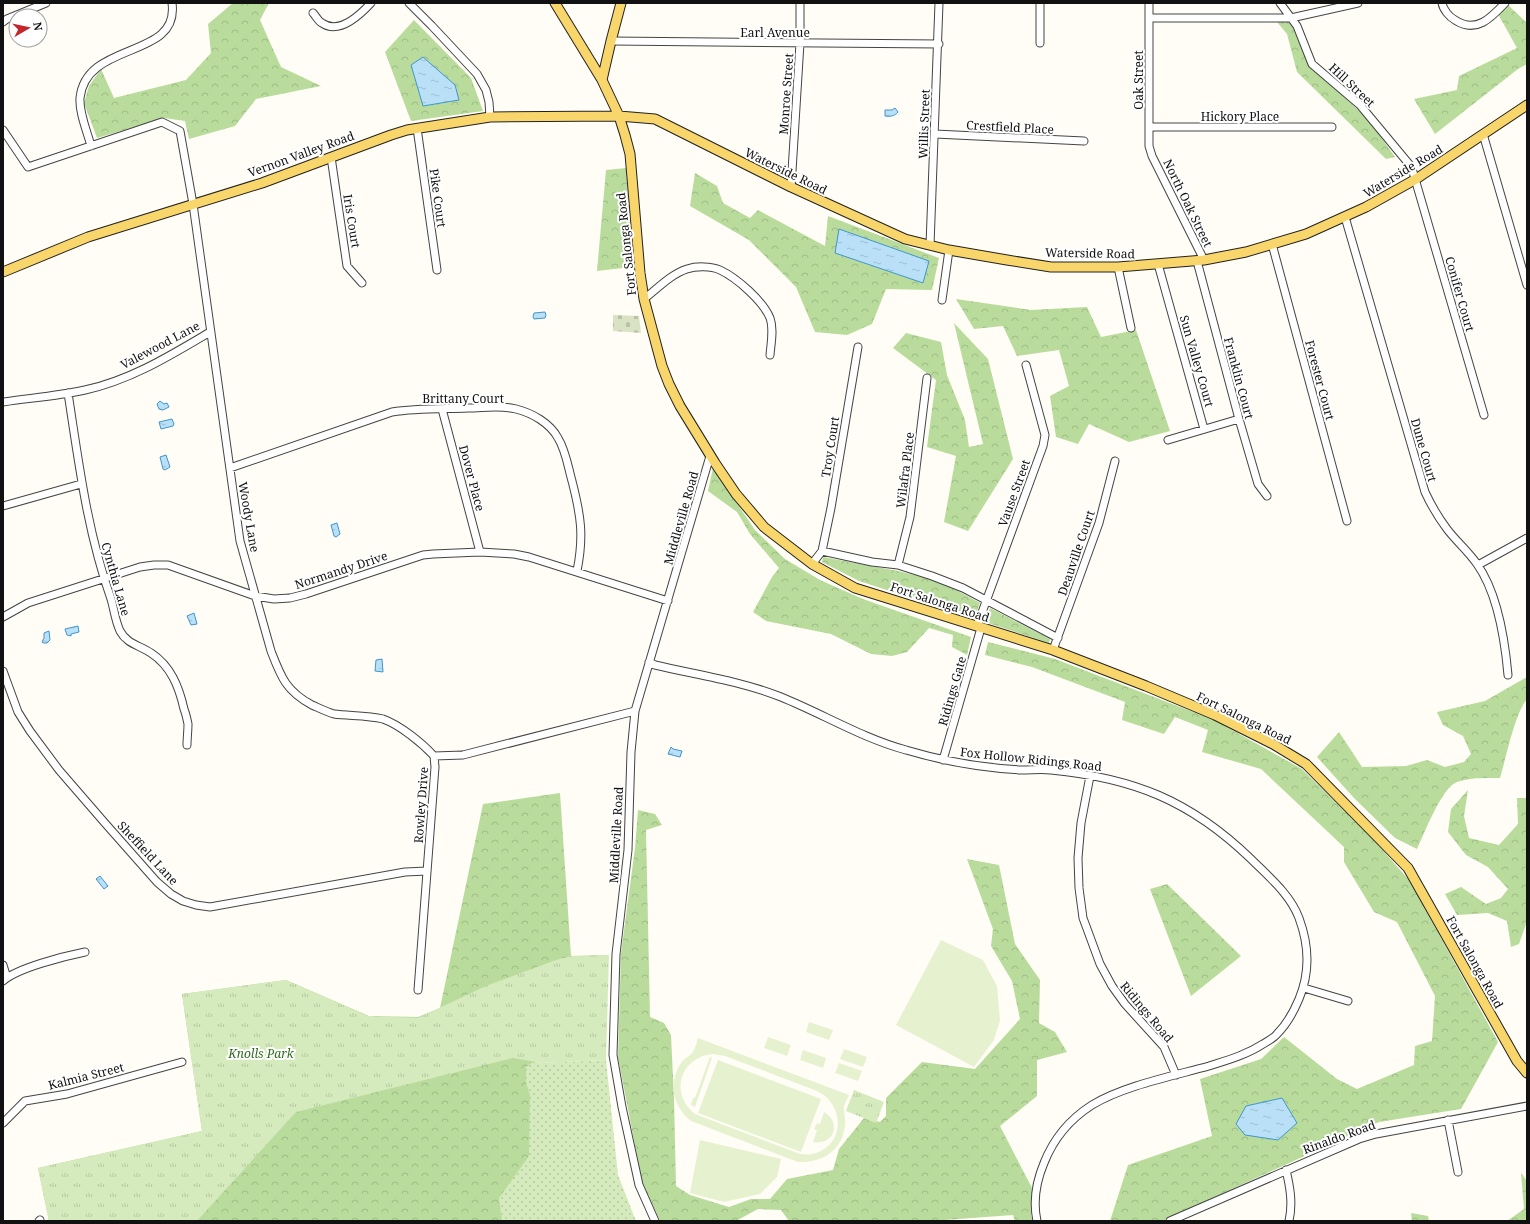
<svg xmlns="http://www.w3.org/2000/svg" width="1530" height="1224" font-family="'Noto Serif',serif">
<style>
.grass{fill:url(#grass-dots)}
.forest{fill:url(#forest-crowns)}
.cemetery{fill:url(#cemetery-stones)}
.park{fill:url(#park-tufts)}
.pitch{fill:#e6f2cf;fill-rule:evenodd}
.water{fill:url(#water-ripples);stroke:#3f96cf}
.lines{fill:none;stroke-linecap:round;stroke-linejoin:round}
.minor-casing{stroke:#444;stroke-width:9}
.major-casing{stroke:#222;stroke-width:11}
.minor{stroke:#fff;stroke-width:7}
.major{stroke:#f9d66b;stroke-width:9}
.labels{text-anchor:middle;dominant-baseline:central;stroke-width:4;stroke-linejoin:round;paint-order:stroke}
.street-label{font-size:12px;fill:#111;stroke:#fff}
.park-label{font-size:12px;font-style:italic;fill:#2f6b1f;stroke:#fff}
</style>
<defs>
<pattern id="grass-dots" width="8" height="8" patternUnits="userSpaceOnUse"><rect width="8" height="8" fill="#d5ebbd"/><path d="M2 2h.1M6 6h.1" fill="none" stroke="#b6c8a1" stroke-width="1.8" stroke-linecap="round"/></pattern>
<pattern id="forest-crowns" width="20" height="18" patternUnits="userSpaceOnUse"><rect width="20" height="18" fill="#b9dc9c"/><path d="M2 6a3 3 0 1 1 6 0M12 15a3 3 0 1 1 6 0" fill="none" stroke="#9ebc85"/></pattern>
<pattern id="cemetery-stones" width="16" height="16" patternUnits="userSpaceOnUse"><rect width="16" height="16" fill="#d9e3c4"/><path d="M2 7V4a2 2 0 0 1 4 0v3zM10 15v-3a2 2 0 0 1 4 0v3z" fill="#b9c2a7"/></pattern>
<pattern id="park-tufts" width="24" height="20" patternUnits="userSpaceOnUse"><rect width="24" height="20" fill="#d5ebbd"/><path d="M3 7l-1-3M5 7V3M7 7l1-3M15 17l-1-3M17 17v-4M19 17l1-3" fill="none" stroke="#b6c8a1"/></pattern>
<pattern id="water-ripples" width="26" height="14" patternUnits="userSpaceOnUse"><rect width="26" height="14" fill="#b9e0f7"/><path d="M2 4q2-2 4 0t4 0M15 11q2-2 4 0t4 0" fill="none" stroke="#9ebfd3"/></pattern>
</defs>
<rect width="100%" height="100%" fill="#fffdf5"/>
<path class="grass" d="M513 1058 542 1063 606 1060 618 1175 636 1221H254Z"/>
<path class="forest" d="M233 3H269L260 20 281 67 321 86 256 99 235 126 189 139 185 121 165 118 97 138 84 103 89 86 101 69 114 98 186 80 211 53 208 24Z
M1508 5 1527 23V64L1518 69 1435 134 1414 99 1457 90 1459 76 1517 48 1498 14Z
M414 20 471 78 483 111 411 121 385 52Z
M1289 20 1296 32 1310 66 1369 120 1395 157 1386 159 1297 72 1287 34 1277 22Z
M626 168 632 267 597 271 606 170Z
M695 173 717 186 723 203 750 218 758 210 825 246 828 216 939 258 932 290 886 289 872 324 847 335 815 332 796 287 749 240 690 206Z
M956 299 1031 310 1087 307 1101 337 1136 330 1170 431 1129 442 1089 424 1078 444 1056 437 1050 396 1069 386 1059 350 1017 356 1003 326 974 329Z
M954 323 988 359 1013 459 968 531 944 522 956 456 927 447 936 380 893 348 906 333 941 342 947 375 965 420 969 447 983 444Z
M713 468 755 530 785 559 820 580 863 599 971 637 967 655 952 647 953 635 929 628 907 652 892 656 871 654 831 634 766 621 753 612 772 577 779 568 750 534 737 512 708 491Z
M823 557 898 571 940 581 980 603 974 618 859 581 822 562Z
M990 608 1050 639 1049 643 985 622Z
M988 642 1055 659 1214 720 1302 769 1371 837 1409 880 1498 1042 1461 1109 1379 1122 1162 1221H1110L1128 1165 1212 1136 1200 1079 1261 1059 1284 1037 1337 1079 1357 1089 1414 1065 1415 1046 1432 1041 1435 996 1397 922 1374 912 1344 862V847L1261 769 1202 752 1208 730 1175 717 1164 734 1122 720 1125 702 1032 667 985 655Z
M1527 677V699C1515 713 1506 758 1500 778 1487 778 1470 777 1457 782 1442 787 1424 834 1417 849L1395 838 1354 798 1317 757 1339 732 1362 767 1406 766 1427 760 1445 767 1464 762 1471 754 1463 736 1443 725 1437 712 1485 701Z
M1468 790 1464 816 1469 838 1499 845 1518 824 1517 798H1527V921L1519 944 1511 947 1507 921 1488 913 1457 915 1445 894 1461 887 1486 904 1501 898 1508 889 1488 867 1466 855 1448 832 1451 809Z
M560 793 571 956 609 955 551 1060 535 1061 526 1067V1082L530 1096 529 1156 499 1198 502 1221H49L38 1168 202 1131 182 994 286 980 369 1016 418 1017 440 1008 483 804Z
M638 810 655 814 662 825 646 830 650 1017 664 1023 671 1035 674 1099 676 1186 690 1195 729 1207 751 1199H770L787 1179 833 1170 839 1149 864 1118 880 1122 886 1116V1098L922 1062 975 1069 1020 1019 1012 981 991 946 993 929 967 859 999 865 1015 944 1040 980 1039 1023 1055 1032 1067 1052 1037 1060V1096L1000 1126 1032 1188 1031 1215 1033 1221H1015L1013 1215 931 1221H789L781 1210 758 1209 736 1221H660L642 1182 618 1057 621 953 635 848Z
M1167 884 1241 956 1191 996 1150 889Z
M1521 1173 1527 1181V1221H1507L1524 1209Z
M1411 1213 1428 1216 1429 1221H1412Z"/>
<path class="cemetery" d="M613 315 639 316 641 333 613 331Z"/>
<path class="park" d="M609 955 606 1060 542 1063 513 1058 296 1112 197 1221H49L38 1168 202 1131 182 994 286 980 368 1016 418 1018 486 986 556 960 571 956Z
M854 1090 884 1102 876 1123 846 1111Z"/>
<path class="pitch" d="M941 940 983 960 997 986 1000 1020 994 1040 974 1067 896 1025Z
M809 1022 833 1030 829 1040 806 1032Z
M768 1037 791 1045 787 1056 764 1048Z
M698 1038 849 1095C847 1100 843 1106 844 1110 844 1115 846 1120 845 1126 842 1151 822 1163 798 1162L691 1121C674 1107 668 1086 679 1066 682 1060 688 1057 692 1053 695 1049 697 1042 698 1038ZM713 1054 725 1056 817 1091C846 1105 845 1147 812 1154 808 1155 804 1154 800 1154L695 1114C669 1094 680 1057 713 1054Z
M844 1049 867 1057 863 1067 840 1059Z
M803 1050 826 1058 823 1068 800 1060Z
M710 1057 712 1058 695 1107 691 1105 693 1098H695Z
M718 1060 821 1099 801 1152 698 1113Z
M839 1063 862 1071 858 1081 835 1073Z
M824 1112C842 1122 834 1146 813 1142L817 1130 814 1129 817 1123 820 1124Z
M700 1140 781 1159 777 1177 760 1194 724 1202 690 1193Z"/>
<path class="water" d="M423 57 455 85 459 100 423 106 411 65Z
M895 108 898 112C895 116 890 117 885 116V110H892Z
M839 229 929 261 923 283 835 253Z
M545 312 546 315 545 318 534 319 533 317 534 313Z
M160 401 164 404 167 403 169 407 163 410 159 409 157 404Z
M172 419 174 424 173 426 161 429 159 422Z
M166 455 170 467 165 470 163 469 160 457Z
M337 523 340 534 336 537 334 536 331 525Z
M194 613 197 624 191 625 187 616Z
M78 626 79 632 71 634V636L67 635 65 629Z
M49 631 50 640 47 643H43L42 642 44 638V633Z
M382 659 383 672 375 671 376 660Z
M671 747 673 749 682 751 680 757 668 754Z
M100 876 108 886 104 889 96 879Z
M1282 1098 1297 1123 1278 1140 1245 1135 1236 1124 1246 1106Z"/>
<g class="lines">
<g class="minor-casing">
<path id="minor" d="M409 3 432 26 477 74 486 90 489 102 490 117
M1040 3V43
M1149 3V146L1152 156 1204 260
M1280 3 1297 26 1312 64 1360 105 1409 164 1413 172 1484 415
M1442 3C1443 9 1449 17 1455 20 1476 34 1491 18 1505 3
M313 13C316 16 318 21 322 23 339 35 360 15 371 3
M1149 18H1291L1358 3
M3 22 7 19 46 3
M611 41 939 44
M1149 127H1332
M417 128 437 270
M3 130 28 167 162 122 180 131 193 204 240 541 271 651C281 677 286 691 312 705 319 708 327 712 334 714 350 716 367 715 383 719 400 725 422 743 434 756
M935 134 1084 141
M1483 134 1527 285
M91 146C87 131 79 113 80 98 86 40 180 60 172 3
M331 157 347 266 362 283
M791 187 800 43V3
M1345 217 1425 492C1431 505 1438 517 1447 529 1456 541 1468 551 1477 564 1497 592 1505 641 1508 675
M1272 244 1347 521
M930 245 939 3
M1197 261 1239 419 1258 484 1267 496
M1158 264 1204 429
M1118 267 1131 328
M644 299C657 289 671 274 687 269 696 266 711 266 720 270 737 278 763 301 770 318 774 329 771 343 770 355
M942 300 949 250
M68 393C79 464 87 531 111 599 114 609 115 620 120 631 127 644 139 645 151 653 171 666 179 687 184 709 186 714 187 719 188 724 188 731 187 738 187 745
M3 402C30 398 58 396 85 390 131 380 171 355 210 332
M442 409 480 552
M1168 440 1239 419
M230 468 392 412C417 408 442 409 468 408 483 408 501 405 516 409 532 413 550 423 558 438 566 451 568 467 572 481 581 516 584 536 577 571
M3 506 81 484
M822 551 831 508 858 347
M812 564 822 551 872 562 898 565 932 576 963 588 1058 638
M898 565 910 517 927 378
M1478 565 1527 538
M3 617 28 603 140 567 154 565H168L255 596 274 599 290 598 306 594 423 555 433 554 480 552 514 554 529 557 668 601
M977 626 1043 446 1045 435 1026 365
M1053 650 1099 523 1115 461
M649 662 655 665C697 675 741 681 781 697 823 714 862 738 906 750 943 761 983 768 1022 770 1032 770 1042 769 1051 770 1134 778 1191 801 1251 859 1269 877 1290 894 1299 918 1309 945 1310 973 1299 999 1294 1011 1287 1024 1277 1034 1274 1038 1268 1041 1263 1044 1246 1055 1228 1060 1209 1066 1173 1076 1123 1086 1092 1105 1070 1119 1053 1140 1044 1163 1036 1182 1033 1202 1037 1221
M3 671 18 712 30 731 59 770 104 822 157 882 171 894 183 901 196 905 210 907 405 872 427 871
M943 760 981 628
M1090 776 1081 823 1078 858 1079 888 1083 918 1100 964 1112 986 1125 1004 1164 1047 1176 1075
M3 965 7 978
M3 981C17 968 65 956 85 952
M1304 988 1348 1001
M418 990 435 767 434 756 463 755 635 711
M1448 1120 1458 1172
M3 1123 25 1101 67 1094 182 1062
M1286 1170C1290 1187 1293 1203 1289 1221
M39 1221 40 1220
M655 1221 639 1185 622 1107 613 1055 616 954 628 850 631 752 635 711 710 456
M1170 1221 1359 1139 1376 1134 1527 1106"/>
</g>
<g class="major-casing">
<path id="major" d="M555 3 602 80 619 116 625 135 630 154 640 273 644 299 662 366 669 384 680 406 715 463 736 494 764 527 812 564 855 588 1053 650 1146 686 1215 715 1273 744 1306 764 1408 868 1517 1061 1527 1073
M602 80 611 41 621 3
M3 272 88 237 262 183 391 135 407 130 490 117 619 116 655 119 791 187 905 239 949 250 1007 260 1051 267H1118L1204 260 1246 252 1306 234 1366 207 1416 179 1527 105"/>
</g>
<use href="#minor" class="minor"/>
<use href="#major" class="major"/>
</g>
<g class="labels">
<g class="street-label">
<text x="775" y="32">Earl Avenue</text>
<text transform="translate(1138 80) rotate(-90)">Oak Street</text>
<text transform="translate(1352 85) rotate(43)">Hill Street</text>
<text transform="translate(786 94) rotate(-86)">Monroe Street</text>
<text x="1240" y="116">Hickory Place</text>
<text transform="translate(924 124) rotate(-88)">Willis Street</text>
<text transform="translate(1010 127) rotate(3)">Crestfield Place</text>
<text transform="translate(301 154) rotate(-20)">Vernon Valley Road</text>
<text transform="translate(786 171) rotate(26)">Waterside Road</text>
<text transform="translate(1403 171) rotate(-31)">Waterside Road</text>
<text transform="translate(438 198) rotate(82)">Pike Court</text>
<text transform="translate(1188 203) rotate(64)">North Oak Street</text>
<text transform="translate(352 221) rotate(81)">Iris Court</text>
<text transform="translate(626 244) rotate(-96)">Fort Salonga Road</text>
<text transform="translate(1090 253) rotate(1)">Waterside Road</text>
<text transform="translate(1460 294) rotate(74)">Conifer Court</text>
<text transform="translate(160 345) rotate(-28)">Valewood Lane</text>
<text transform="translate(1197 361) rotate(74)">Sun Valley Court</text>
<text transform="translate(1239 378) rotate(75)">Franklin Court</text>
<text transform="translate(1320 380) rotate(75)">Forester Court</text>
<text x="463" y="398">Brittany Court</text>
<text transform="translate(830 447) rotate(-81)">Troy Court</text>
<text transform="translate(1424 450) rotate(74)">Dune Court</text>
<text transform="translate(905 470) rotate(-83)">Wilafra Place</text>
<text transform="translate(472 478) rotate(75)">Dover Place</text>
<text transform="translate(1014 493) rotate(-70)">Vause Street</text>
<text transform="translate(249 517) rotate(80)">Woody Lane</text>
<text transform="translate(681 518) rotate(-74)">Middleville Road</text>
<text transform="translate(1076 553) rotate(-71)">Deauville Court</text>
<text transform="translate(341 570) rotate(-18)">Normandy Drive</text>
<text transform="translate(116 579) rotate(74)">Cynthia Lane</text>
<text transform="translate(940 602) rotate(18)">Fort Salonga Road</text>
<text transform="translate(952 691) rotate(-74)">Ridings Gate</text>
<text transform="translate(1244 718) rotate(26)">Fort Salonga Road</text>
<text transform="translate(1031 759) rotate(6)">Fox Hollow Ridings Road</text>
<text transform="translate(421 805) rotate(-86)">Rowley Drive</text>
<text transform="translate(616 835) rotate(-87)">Middleville Road</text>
<text transform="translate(148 853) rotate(47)">Sheffield Lane</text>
<text transform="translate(1475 962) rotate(61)">Fort Salonga Road</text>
<text transform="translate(1147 1012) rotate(50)">Ridings Road</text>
<text transform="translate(86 1076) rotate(-14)">Kalmia Street</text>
<text transform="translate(1339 1137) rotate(-20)">Rinaldo Road</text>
</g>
<g class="park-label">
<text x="261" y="1053">Knolls Park</text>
</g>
</g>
<rect width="1530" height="1224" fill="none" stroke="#111111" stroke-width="8"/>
<g transform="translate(28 28) rotate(81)"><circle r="19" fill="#ffffff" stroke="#a0a0a0"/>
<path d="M0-3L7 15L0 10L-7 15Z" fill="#c4262e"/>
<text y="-6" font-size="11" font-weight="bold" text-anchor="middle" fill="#111111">N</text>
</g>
</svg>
